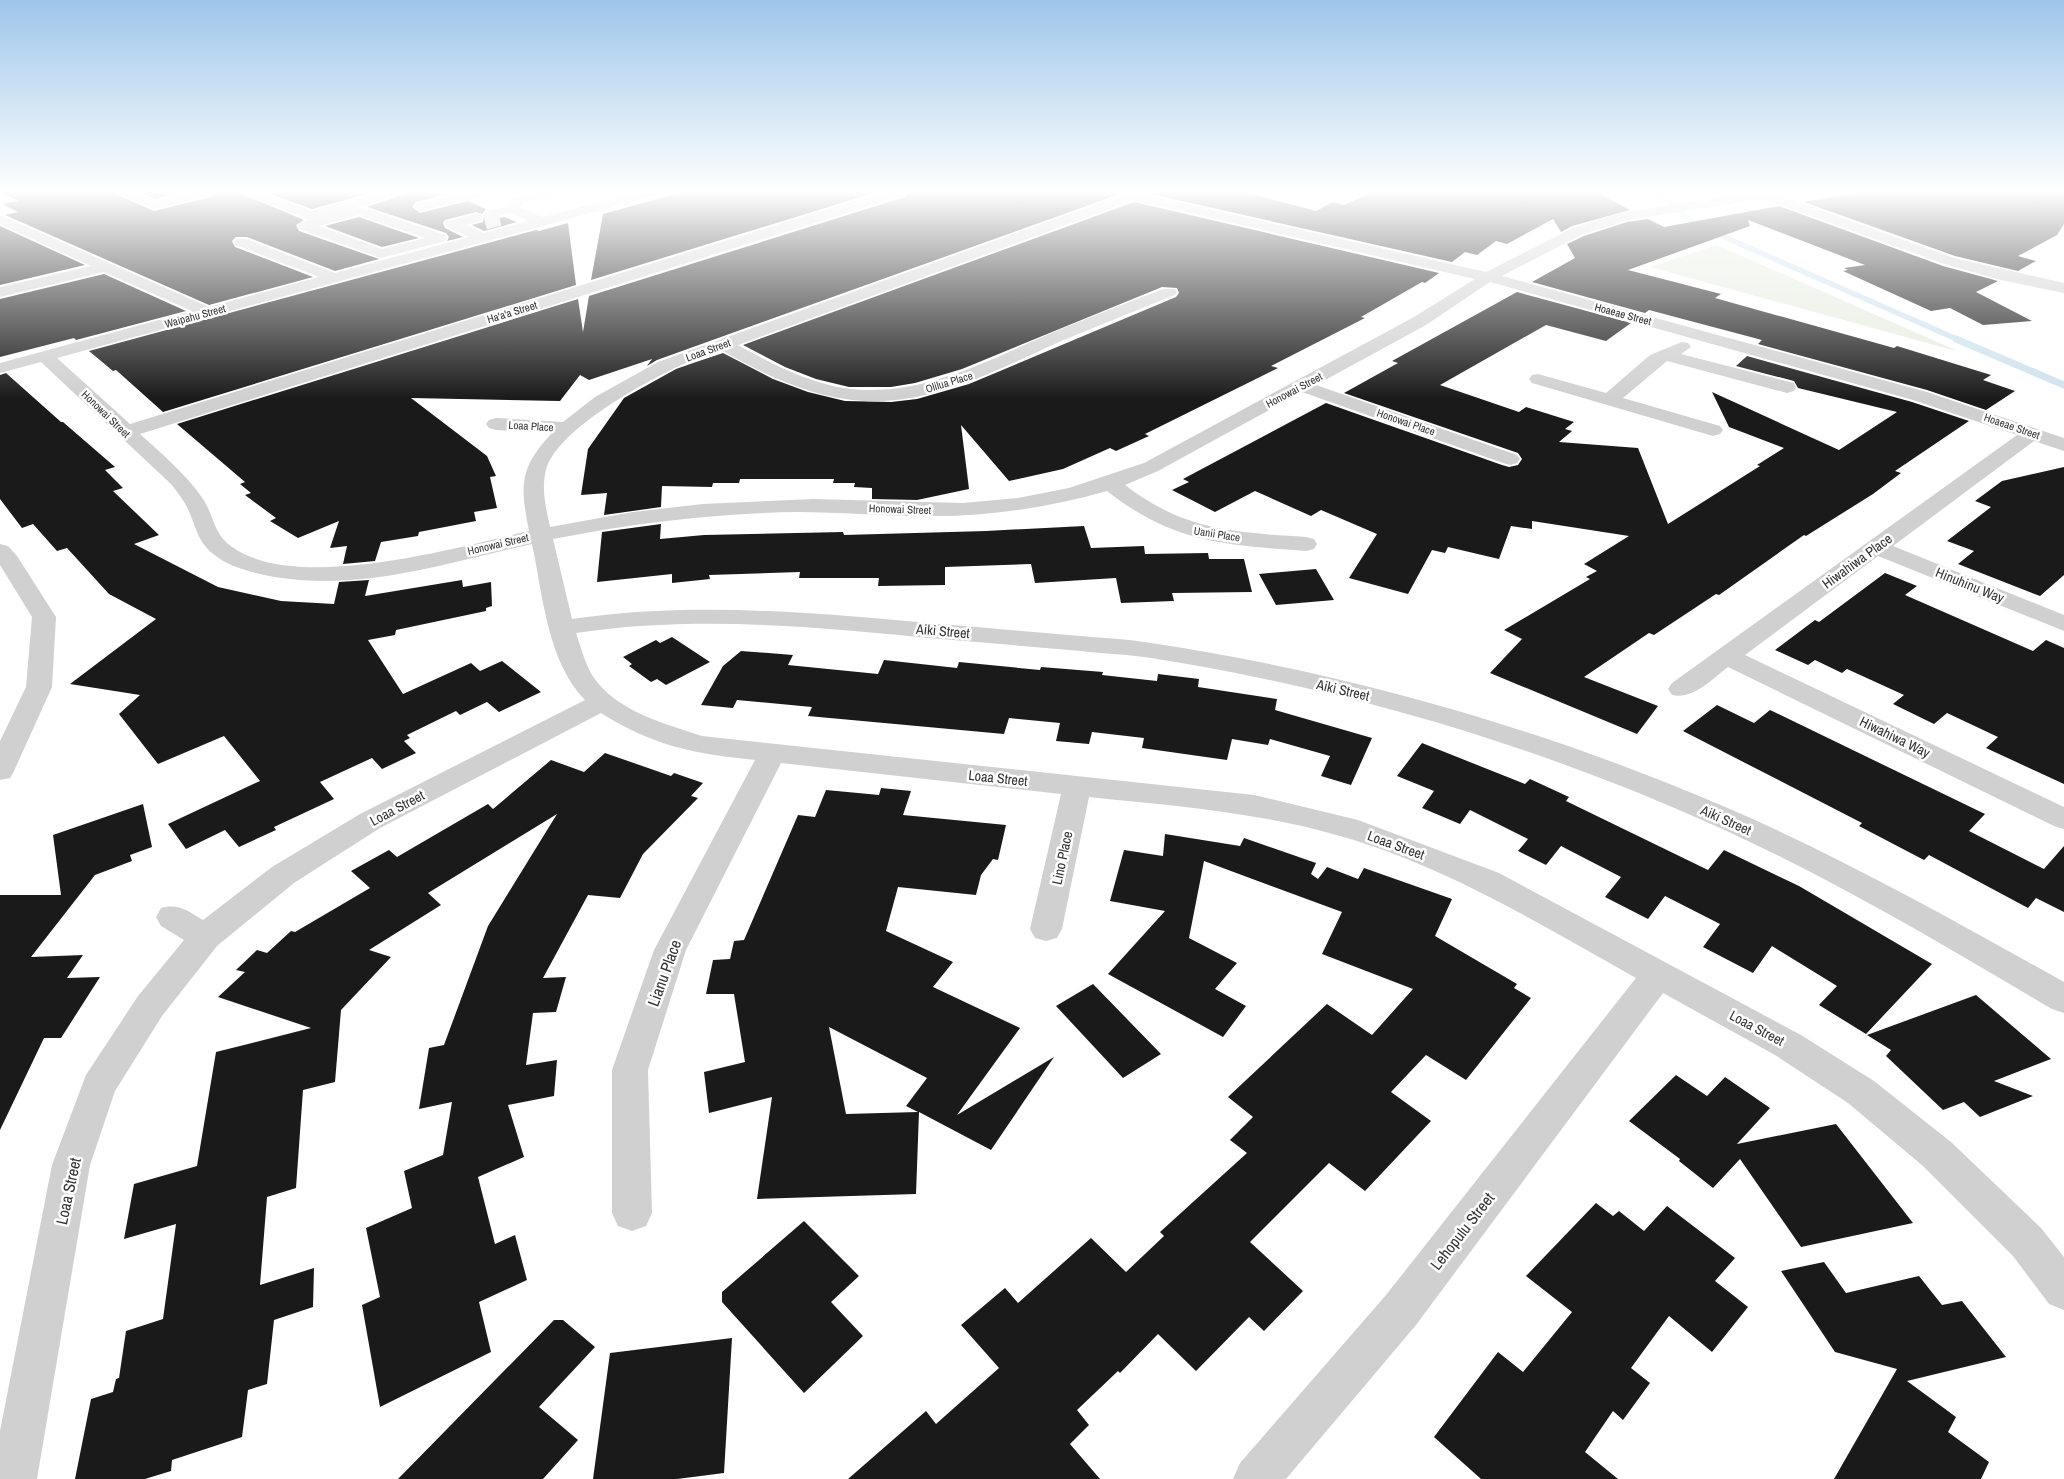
<svg xmlns="http://www.w3.org/2000/svg" width="2064" height="1479" font-family="'Archivo Narrow',sans-serif">
<style>
.green{fill:#e6ecdf}
.lines{fill:none;stroke-linecap:round;stroke-linejoin:round}
.stream-far1{stroke:#cfe2ee;stroke-width:5.5}
.stream{stroke:#cfe2ee;stroke-width:7}
.building{fill:#1a1a1a;fill-rule:evenodd}
.minor-tunnel{stroke:#d6d6d6;stroke-width:15;stroke-dasharray:15 8;stroke-linecap:butt}
.minor{fill:#d0d0d0;fill-rule:evenodd}
.labels{text-anchor:middle;dominant-baseline:central;stroke-width:5;stroke-linejoin:round;paint-order:stroke}
.far-street-label{font-size:11px;fill:#333;stroke:#fff}
.street-label{font-size:14px;fill:#333;stroke:#fff}
.near-street-label{font-size:16px;fill:#333;stroke:#fff}
</style>
<rect width="100%" height="100%" fill="#fff"/>
<path class="green" d="M1717 245 1960 352 1650 267Z"/>
<g class="lines">
<path class="stream-far1" d="M1657 192 1695 224 1959 340"/>
<path class="stream" d="M1956 339 2064 385"/>
</g>
<path class="building" d="M0 192H111L154 211 211 197 215 192H237L304 220 296 225 299 231 379 259 335 271 247 237H236L232 241 235 247 313 277 209 305 5 215 18 212 2 204 18 201Z
M139 192H181L155 199Z
M265 192H370L371 193 312 209Z
M411 192 450 194 416 202 412 207 420 213 468 201 486 209 482 214 476 212 445 220 443 223 445 228 463 237 447 241 449 237 446 233 367 207Z
M682 192H877L591 280 603 214Z
M908 192H1116L1117 195 657 360 647 366 652 359 589 380 580 375 560 401 411 398 487 456 496 476 490 477 497 508 474 512 476 521 419 532 418 536 381 542 375 561 343 564 347 546 330 548 339 521 298 538 270 521 276 518 245 495 251 493 240 484 245 482 177 424 578 299 583 332 589 296 905 197Z
M1152 192H1245L1316 211 1333 202 1344 205 1372 192H1604L1600 194 1630 210 1572 226 1561 232 1553 219 1507 244 1496 241 1477 255 1465 252 1452 262 1151 194Z
M1862 192H2064V224L2057 235 2018 256 2036 261 2018 271 1955 256 1804 202Z
M1134 202 1439 273 1425 283 1422 282 1361 317 1365 318 1271 366 1278 368 1145 434 1149 436 1116 451 1110 448 1063 469 1009 481 961 425 969 489 917 500 872 499V488L854 487 855 483H833L834 479H740L739 483H713L712 487 662 486 661 507 604 515 607 493 581 495 588 449 624 398 676 369 696 362 723 353 773 379 808 392 845 401 891 402 917 399 969 384 1176 297 1179 293 1177 288 1162 287 962 369 915 383 891 387H849L816 379 785 367 743 345Z
M1779 206 1943 266 1998 281 1976 292 2032 321 1983 325 1950 308 1931 311 1843 271 1848 270 1844 268 1865 265 1748 220 1750 226 1628 270 1721 294 1715 298 1894 348 1897 346 1991 375 1983 380 2015 391 1986 410 1927 390 1758 344 1762 340 1649 310 1645 313 1532 282 1575 258 1567 244 1584 236 1627 222 1648 219 1664 227Z
M484 216 491 220 504 217 517 222 484 231 472 225 483 222Z
M359 217 419 238 382 247 325 226Z
M568 223 576 285 163 412 116 370 113 371 89 351 536 230 539 231Z
M0 226 85 265 0 285Z
M104 274 186 311 76 340 74 338 0 357V299Z
M1517 292 1631 323 1606 341 1546 325 1440 385 1519 412 1526 407 1574 422 1565 429 1572 431 1559 442 1638 448 1668 524 1760 466 1757 465 1784 448 1729 427 1712 392 1839 450 1897 412 1798 388 1794 381 1736 366 1747 356 1912 402 1969 421 1895 471 1901 473 1873 494 1806 536 1804 535 1719 595 1716 594 1654 635 1649 633 1584 677 1658 706 1637 734 1490 673 1522 639 1504 630 1590 579 1586 577 1597 571 1584 564 1629 536 1532 521V529L1511 526 1499 559 1448 547 1445 553 1432 550 1408 594 1349 578 1377 534 1321 510 1311 516 1255 491 1215 512 1172 490 1189 482 1183 479 1326 403 1502 465 1509 467 1518 465 1522 459 1518 453 1344 393 1398 363 1392 361Z
M6 373 61 422H63L115 467 105 470 123 488 113 491 159 535 134 544 218 587 281 601 334 604 339 582 369 580 365 596 462 580 463 587 491 582 492 606 486 608V611L396 630 395 635 368 640 403 694 471 663 480 671 502 661 541 692 499 712 487 702 460 715 456 711 407 735 410 738 404 741 416 753 382 769 372 758 320 782 334 799 274 827 276 830 239 847 225 830 186 849 168 824 260 781 224 736 158 764 119 714 140 695 70 684 156 619 109 594 67 548 57 551 33 524 22 528 0 499V375Z
M2064 467V575L2040 596 1958 564 1974 551 1947 541 1991 507 1975 501 2002 481Z
M661 524 660 539 704 535 843 532 844 535 986 531 1084 526 1091 548 1144 546 1145 554 1208 553 1209 559H1244L1252 592 1172 593 1174 601 1121 603 1116 578 1035 583 1031 564 945 567V585L878 586 879 578H799L800 572 709 575 710 579 672 583V574L597 582 602 532Z
M1316 569 1334 600 1276 605 1259 574Z
M1885 573 1917 586 1905 595 2033 651 2046 640 2064 648V784L1986 748 1998 737 1947 713 1934 724 1893 704 1904 695 1847 669 1842 673 1815 660 1808 665 1775 650 1815 620 1819 622Z
M672 637 710 662 666 685 657 679 651 682 629 666 632 664 623 657 656 640 660 643Z
M741 651 793 655 788 665 878 674 884 660 957 668 959 662 1040 670 1041 667 1103 672 1102 675 1157 681 1158 674 1199 679 1198 687 1277 699 1275 710 1372 738 1351 785 1321 776 1330 756 1270 739 1268 745 1232 739 1227 760 1142 748 1144 738 1092 732 1089 744 1056 741 1060 723 1009 718 1004 734 808 716 812 707 737 700 733 708 701 705 723 666Z
M1717 705 1754 723 1770 710 1985 814 1969 831 2044 869 2064 846V912L2036 898 2028 908 1929 855 1924 860 1859 826 1862 823 1683 731Z
M1422 743 1525 784 1530 779 1569 797 1566 801 1708 870 1724 850 1799 886 1932 964 1866 1034 1819 1005 1837 986 1772 946 1753 973 1703 947 1720 924 1665 896 1648 919 1605 897 1621 877 1561 846 1546 865 1518 851 1528 839 1470 810 1460 824 1422 808 1434 791 1397 776Z
M605 753 671 776 674 773 703 783 691 796 698 798 643 854 620 898 588 895 543 978 566 977 556 1012 533 1013 526 1065 557 1060 554 1096 508 1105 524 1157 478 1177 495 1244 515 1235 527 1280 479 1302 491 1352 380 1407 362 1305 380 1297 366 1228 412 1208 404 1171 443 1155 452 1102 419 1109 429 1048 444 1045 488 926 557 814 428 893 441 905 369 950 391 957 341 1010 335 1082 303 1090 296 1188 267 1197 260 1285 314 1268 313 1307 274 1320 267 1384 248 1390 242 1437 172 1460 171 1471 145 1479H75L91 1399 113 1392 116 1379 119 1378 126 1331 163 1319 176 1224 124 1239 134 1184 197 1166 216 1052 311 1028 218 997 245 972 236 970 257 950 267 953 291 931 295 932 370 888 351 871 389 850 397 857 488 804 493 809 551 760 584 772Z
M881 788 911 791 903 815 1006 825 998 860 993 859 981 875 976 895 898 887 886 931 953 962 933 987 1020 1028 957 1115 1054 1057 991 1150 919 1112 916 1194 757 1199 772 1097 709 1113 704 1072 745 1062 734 994H706L713 960 730 959 734 941 744 940 798 815 815 817 826 790 879 795ZM829 1027 927 1078 906 1106 918 1112 846 1114Z
M143 804 152 847 130 855 132 861 95 875 31 957 83 955 67 978 100 977 61 1038H44L0 1130V895H61L53 835Z
M1165 834 1240 846 1244 838 1316 863 1311 874 1318 879 1327 867 1358 879 1364 868 1452 899 1435 936 1517 984 1514 988 1531 998 1466 1080 1426 1055 1391 1092 1431 1121 1365 1191 1329 1163 1250 1242 1303 1291 1264 1331 1249 1317 1196 1371 1158 1334 1120 1373 1118 1371 1077 1410 1089 1425 1070 1444 1100 1479H848L926 1411 936 1424 999 1368 961 1325 1005 1288 1018 1303 1091 1238 1126 1272 1164 1236 1160 1232 1247 1153 1230 1140 1253 1117 1228 1097 1327 1004 1372 1035 1413 989 1322 954 1342 912 1204 861 1189 938 1237 963 1215 989 1246 1006 1223 1037 1108 974 1165 911 1110 901 1124 850 1163 856Z
M1093 984 1161 1054 1123 1078 1056 1006Z
M1976 995 2051 1059 1994 1081 2033 1096 1980 1117 1964 1102 1943 1110 1886 1056 1891 1050 1867 1035Z
M1676 1075 1707 1096 1725 1077 1770 1108 1737 1144 1836 1124 1913 1223 1801 1247 1740 1159 1713 1188 1679 1161 1680 1159 1629 1121Z
M1596 1203 1613 1216 1619 1211 1644 1231 1667 1206 1735 1258 1715 1281 1748 1307 1712 1352 1669 1316 1631 1368 1650 1383 1623 1420 1613 1411 1585 1452 1618 1479H1481L1434 1437 1498 1352 1523 1372 1572 1312 1526 1276Z
M804 1221 859 1276 831 1302 863 1336 804 1393 722 1302V1292Z
M1824 1262 1846 1293 1919 1276 1942 1305 1962 1301 2006 1357 1907 1381 1956 1417 1948 1432 1989 1462 1981 1479H1834L1897 1369 1835 1352 1781 1271Z
M554 1320H563L595 1347 539 1407 578 1440 543 1479H398Z
M732 1338 724 1473 677 1479H593L610 1353Z"/>
<g class="lines">
<path class="minor-tunnel" d="M485 222 500 218"/>
<path class="minor" d="M113 192H133L155 201 189 192H213L211 195 154 209Z
M239 192H259L312 211 380 192H403L401 195 356 208H364L445 235 447 238 445 241 381 258 300 229 298 226 300 223 310 220ZM359 215 425 238 382 249 319 226Z
M464 192H489L487 195 421 211 414 207 416 204Z
M533 192H556L554 195 522 204 520 207 543 217 636 192H659L657 195 57 358 130 424 884 192H906L904 195 140 434C162 454 186 474 203 499 212 512 214 531 226 542 287 597 457 547 529 531 520 486 519 468 552 433L496 430 489 428 486 424 489 420 496 418 563 422 595 397 658 362 1119 196 1118 192H1150L1147 195 1486 272 1573 228 1620 213 1753 192H1788L1781 196 1954 258 2064 283V293L2001 280 1944 264 1764 199 1627 220 1583 234 1502 276 1927 392 2064 438V451L2034 441 1893 546 2064 615V631L1878 556 1745 655 2064 807V829L2054 826 1728 667C1712 679 1693 700 1672 695L1668 689 1672 683 2017 435 1913 400 1490 282 1426 325 1316 385 1517 455 1520 459 1517 463 1510 465 1503 463 1302 392 1158 471 1125 485C1185 531 1233 532 1306 537L1314 539 1317 544 1314 549 1306 551C1225 545 1173 543 1107 491 1050 507 993 516 935 516 889 517 844 512 798 512 715 513 634 523 553 539L572 619C695 601 817 613 940 624 987 628 1034 632 1080 636 1104 638 1127 639 1151 643 1349 673 1545 729 1730 809 1845 859 1955 921 2064 982V1013L2052 1009C1940 943 1828 876 1709 823 1532 744 1343 688 1151 658 1127 654 1104 654 1081 651 1034 647 988 643 941 639 819 627 698 615 576 633 582 650 586 669 597 682 622 713 666 724 702 736L1254 795 1358 820 1499 873 1801 1035 1874 1081 1951 1142 2041 1228 2064 1257V1310L2049 1304 2013 1256 1923 1166 1848 1103 1775 1055 1663 993 1416 1325 1286 1479H1233L1240 1463 1386 1295 1636 978C1541 925 1446 866 1340 836 1258 812 1174 806 1089 797L1062 929 1057 938 1046 941 1035 938 1030 929 1061 794 781 763 686 950 648 1070 652 1213 646 1226 632 1231 618 1226 612 1213V1070L654 950 755 760C695 754 653 746 601 713L380 828 294 883 217 946 162 1016 115 1091 90 1165 37 1479H0V1431L52 1165 86 1075 138 996 184 940 161 926 156 917 161 908C179 903 188 911 203 920L272 867 360 814 585 700C547 661 543 595 532 544 442 564 349 596 256 573 241 569 224 564 212 553 197 541 195 523 187 507 183 499 177 492 172 485L41 362 0 373V363L192 311 104 272 0 297V287L91 266 0 224V215L209 307 319 277 236 245 234 242 236 239H246L335 273 469 237 447 227 445 224 447 221 476 214 481 215 483 218 481 221 466 225 484 233 528 221 511 213 491 218 484 214 486 211 507 206 512 198ZM1134 200 1475 279 1414 317 1144 463 1069 488 1018 498 963 503 813 499 703 504 633 512 550 527C546 508 541 489 546 470 556 432 635 388 669 371 685 362 705 357 723 351 767 376 813 398 864 401 936 405 1002 367 1066 339 1102 324 1138 310 1175 295L1177 292 1175 289H1163C1127 303 1090 317 1054 332 993 358 934 391 866 390 820 389 778 367 738 345Z
M1682 342 1688 343 1691 347 1681 354 1794 383 1796 387 1794 391 1787 393 1667 361 1623 398 1720 426 1723 430 1720 434 1713 436 1532 383 1529 379 1532 375 1538 374 1606 393 1650 355Z
M0 544 8 546 17 556 56 617 52 687 14 771 10 778 0 780V741L26 687 32 617 0 565Z"/>
</g>
<linearGradient id="sky" x2="0" y2="1"><stop stop-color="#9ec6ea"/><stop offset="0.48" stop-color="#fff"/><stop offset="1" stop-color="#fff" stop-opacity="0"/></linearGradient>
<rect width="2064" height="399" fill="url(#sky)"/>
<g class="labels">
<g class="far-street-label">
<text transform="translate(512 312) rotate(-17)">Ha'a'a Street</text>
<text transform="translate(1623 314) rotate(15)">Hoaeae Street</text>
<text transform="translate(195 316) rotate(-15)">Waipahu Street</text>
<text transform="translate(708 350) rotate(-20)">Loaa Street</text>
<text transform="translate(949 382) rotate(-17)">Olilua Place</text>
<text transform="translate(1294 390) rotate(-28)">Honowai Street</text>
<text transform="translate(106 414) rotate(44)">Honowai Street</text>
<text transform="translate(1406 422) rotate(19)">Honowai Place</text>
<text transform="translate(531 426) rotate(3)">Loaa Place</text>
<text transform="translate(2012 426) rotate(19)">Hoaeae Street</text>
<text transform="translate(900 509) rotate(2)">Honowai Street</text>
<text transform="translate(1217 534) rotate(9)">Uanii Place</text>
<text transform="translate(498 544) rotate(-13)">Honowai Street</text>
</g>
<g class="street-label">
<text transform="translate(1857 561) rotate(-36)">Hiwahiwa Place</text>
<text transform="translate(1970 585) rotate(22)">Hinuhinu Way</text>
<text transform="translate(943 631) rotate(5)">Aiki Street</text>
<text transform="translate(1343 690) rotate(13)">Aiki Street</text>
<text transform="translate(1895 737) rotate(26)">Hiwahiwa Way</text>
<text transform="translate(998 778) rotate(6)">Loaa Street</text>
<text transform="translate(397 808) rotate(-28)">Loaa Street</text>
<text transform="translate(1726 820) rotate(24)">Aiki Street</text>
<text transform="translate(1396 845) rotate(20)">Loaa Street</text>
<text transform="translate(1062 858) rotate(-78)">Lino Place</text>
<text transform="translate(1757 1028) rotate(28)">Loaa Street</text>
</g>
<g class="near-street-label">
<text transform="translate(664 973) rotate(-70)">Lianu Place</text>
<text transform="translate(68 1191) rotate(-78)">Loaa Street</text>
<text transform="translate(1462 1231) rotate(-52)">Lehopulu Street</text>
</g>
</g>
</svg>
